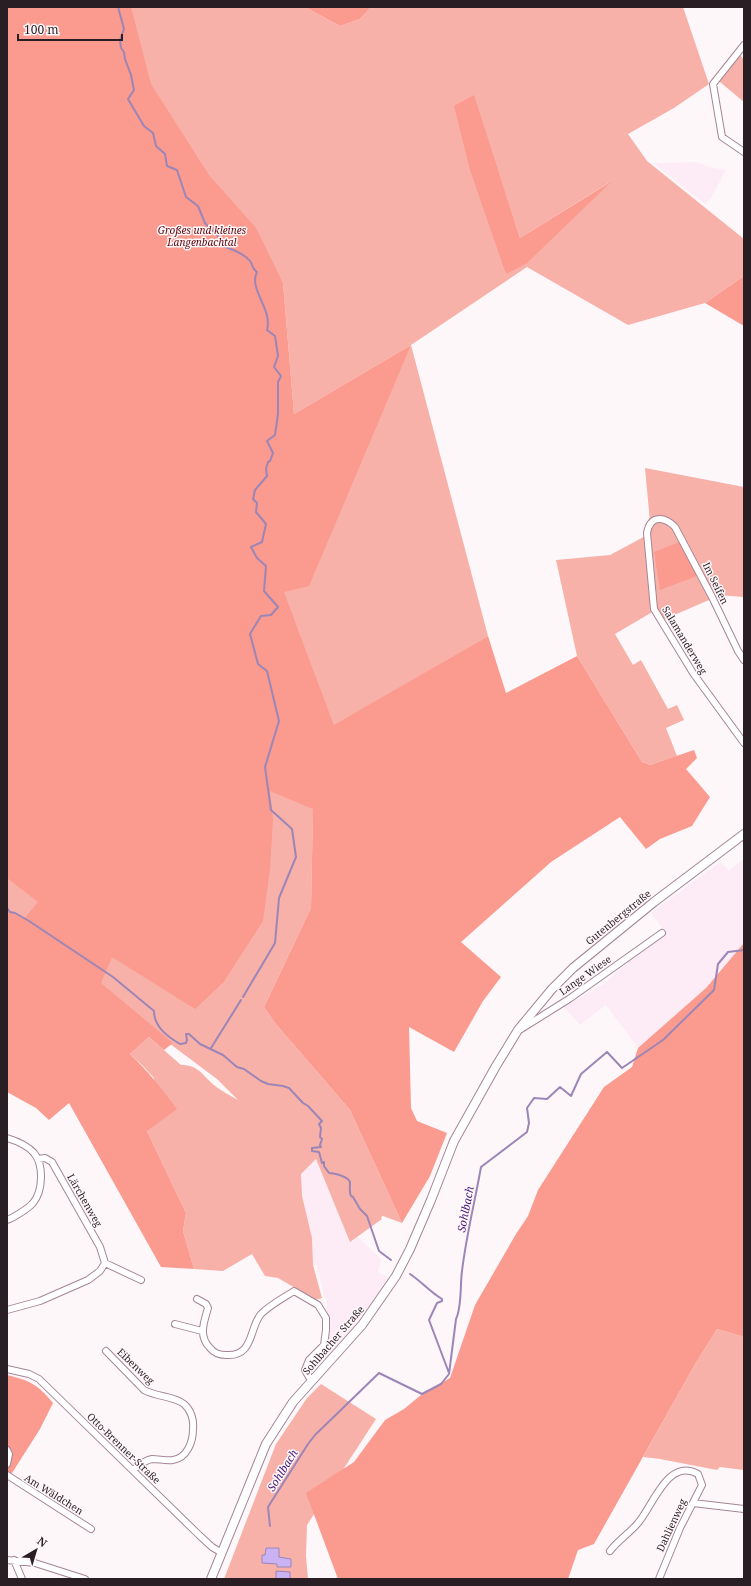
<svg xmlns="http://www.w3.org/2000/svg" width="751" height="1586" font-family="'Noto Serif',serif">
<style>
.built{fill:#fdecf5}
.green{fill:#f8b1a8;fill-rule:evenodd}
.forest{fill:#fb9a8e}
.water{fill:#cbb2f5;stroke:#9b86b7}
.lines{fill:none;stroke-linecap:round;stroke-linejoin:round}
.stream{stroke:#9b86b7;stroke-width:2}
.minor-casing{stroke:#a48596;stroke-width:8}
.tertiary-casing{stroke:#a48596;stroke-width:10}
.minor{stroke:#fff;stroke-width:6}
.tertiary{stroke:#fff;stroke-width:8}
.labels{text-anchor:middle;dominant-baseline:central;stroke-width:3;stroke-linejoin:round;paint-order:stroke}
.park-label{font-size:10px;font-style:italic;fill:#5c0306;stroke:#fef7fa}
.street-label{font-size:10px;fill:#2a1e25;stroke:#fef7fa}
.water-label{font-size:11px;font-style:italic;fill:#461776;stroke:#fef7fa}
</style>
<rect width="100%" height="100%" fill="#fef7fa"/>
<path class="built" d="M697 162 709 167 726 170 711 198 705 204 653 163Z
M742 860 744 862V943L706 988 638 1048 606 1005 580 1025 564 1007 605 983 663 929 651 913 720 862 729 870Z
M317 1159 319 1168 357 1236 381 1259 378 1272 389 1278 324 1367 327 1305 316 1265H313L312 1239 301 1196V1174Z"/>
<path class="green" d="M87 7H305L340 26 360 19 371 7H683L709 84 674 108 628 134 647 161 744 239V276L705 303 628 325 527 267 411 345 488 636 334 726 295 622 327 753 313 816 311 908 264 1007 275 1023 350 1110 402 1223 383 1216 381 1217 382 1219 350 1242 316 1159 301 1174 302 1196 312 1238 313 1265 322 1298 316 1300 278 1278 265 1276 252 1254 223 1271 194 1269 183 1231 186 1213 147 1131 154 1078 142 1065 130 1054 149 1037 181 1065C199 1065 202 1075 214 1085 221 1091 231 1096 238 1100L217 1079 154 1032 7 977V868L196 1001 205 999 223 983ZM473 95 520 238 610 182 506 274ZM275 269 283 283 294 414 411 345 288 591Z
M736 50 744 60V102L714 77Z
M645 468 744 487V597L717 595 709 600 665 619 654 611 615 634 633 665 641 660 668 709 677 705 684 720 666 728 677 756 650 765 642 762 577 656 556 560 610 555 651 533Z
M717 1329 744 1337V1470L720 1467 717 1470 660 1459 643 1457 694 1366Z
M321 1384 376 1419 307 1525 306 1556 308 1579H224L276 1444 307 1398Z"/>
<path class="forest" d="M7 7H131L151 84 209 175 256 228 283 283 294 414 411 345 309 586 284 592 334 725 488 636 506 693 577 656 642 762 650 765 694 750 697 758 686 769 710 797 692 826 660 839 646 849 620 817 551 862 461 942 501 977 483 1001 454 1052 409 1027 411 1108 417 1121 447 1133 430 1176 402 1223 350 1110 275 1023 264 1007 311 908 313 809 270 791 273 819 270 869 263 921 223 983 195 1009 112 957 101 983 173 1043 164 1050 149 1037 130 1054C148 1071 162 1089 177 1109L147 1131 186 1213 183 1231 194 1269 161 1267 69 1103 49 1120 36 1108 7 1092V910L24 919 38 902 7 878Z
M305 7H371L360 19 340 26Z
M474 95 520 238 612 181 527 263 506 274 470 170 454 106Z
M744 276V326L705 303Z
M682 541 697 576 660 590 654 552Z
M744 943V1337L717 1329 694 1366 594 1544 578 1550 568 1579H338L306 1493 354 1462 385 1420 404 1409 421 1395 450 1378 475 1305 516 1234 528 1216 538 1190 604 1087 632 1067 638 1048 706 988Z
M7 1375C31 1381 37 1384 53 1403L40 1429 12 1473 7 1475Z"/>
<path class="water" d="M266 1548H279V1557L291 1559V1567H277V1564L262 1563V1555H265Z
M276 1571 290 1572V1579H276Z"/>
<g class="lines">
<path class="stream" d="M118 7 124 29 120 40 121 48 124 52 125 59 131 75 134 90 128 99 144 126 153 133 156 146 165 154 167 166 177 170 186 197 198 206 205 223 219 237 220 245C229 248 244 253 250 261 253 265 252 269 257 272 248 289 273 309 267 330L275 336 278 356 274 367 281 376 278 382V414L275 435 267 441 273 453 270 461 268 462 266 469 267 476 255 490 253 499 257 503 256 512 266 524 262 542 251 547 257 558 266 566 264 591 278 607 271 615 261 616 250 634 258 664 267 671 279 721 265 767 271 810 292 829 296 857 279 898 275 943 243 997
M7 908 10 912 15 913 29 921 113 977 154 1011C154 1027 168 1037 180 1044L186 1043 187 1040 186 1034H189L200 1044 223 1055 237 1067 244 1069 261 1081 268 1084 283 1086 289 1088 303 1103 308 1106 322 1121 319 1124 321 1128 320 1137 322 1139 320 1145 321 1147 312 1148V1151L319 1152 322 1163 324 1162V1166L329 1173C334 1173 350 1177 350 1183 350 1188 349 1191 351 1196L353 1197 360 1209 367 1216 379 1251 391 1260
M211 1048 241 1000
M410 1274C422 1282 430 1292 442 1299V1301L437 1303 429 1320 449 1373
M270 1526 268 1507 308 1444 315 1435 379 1373 422 1394 441 1384 449 1374 456 1319C462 1307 460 1285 462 1271 466 1237 475 1201 481 1167L527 1132 529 1123 527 1108 534 1098 547 1099 560 1087 571 1096 581 1074 607 1052 622 1068 663 1040 714 990 718 964 728 952 744 950"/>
<g class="minor-casing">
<path id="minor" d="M744 45 713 84 722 137 744 152
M744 660 738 651 712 597 675 527C664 516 650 515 647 533L654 609 693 673 744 743
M521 1029 569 999 662 933
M7 1138C17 1141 27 1145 34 1153 44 1165 43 1191 33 1203 29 1208 13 1218 7 1220
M38 1159 45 1158 52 1162 100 1247 105 1263
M197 1299 206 1304 208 1308C204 1322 198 1336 210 1348 214 1353 220 1355 226 1355 254 1357 249 1328 261 1314 270 1305 283 1298 294 1291L318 1305 326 1318V1330L324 1345 309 1360 305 1370 309 1377 313 1380
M7 1310 40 1301 88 1280 100 1271 105 1263 141 1280
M175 1324 202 1331
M106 1351 144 1390C157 1397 174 1396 184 1404 191 1410 194 1420 193 1429 193 1442 187 1458 173 1460 166 1461 159 1459 152 1459 145 1460 138 1466 133 1470
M7 1369 29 1374 39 1379 199 1535 212 1547 222 1553
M7 1450 9 1454 7 1464
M7 1475 91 1529
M693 1503 744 1509
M610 1551C618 1540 630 1533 638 1523 653 1506 668 1457 698 1474L702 1485 680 1528 659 1579
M7 1560 35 1563 85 1579
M14 1560 22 1579"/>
</g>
<g class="tertiary-casing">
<path id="tertiary" d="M211 1579 266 1444 293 1402 362 1325 396 1276 410 1249 431 1200 454 1141 496 1066 518 1030 552 989 573 968 654 902 744 834"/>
</g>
<use href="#minor" class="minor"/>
<use href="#tertiary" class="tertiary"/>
</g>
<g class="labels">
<g class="park-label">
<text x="202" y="230">Großes und kleines<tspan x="202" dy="12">Langenbachtal</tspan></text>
</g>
<g class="street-label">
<text transform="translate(716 583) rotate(64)">Im Seifen</text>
<text transform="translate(685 640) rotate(59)">Salamanderweg</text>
<text transform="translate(618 917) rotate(-39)">Gutenbergstraße</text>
<text transform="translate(585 975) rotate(-35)">Lange Wiese</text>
<text transform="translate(85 1200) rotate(60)">Lärchenweg</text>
<text transform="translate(333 1340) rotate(-49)">Sohlbacher Straße</text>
<text transform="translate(136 1366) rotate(44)">Eibenweg</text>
<text transform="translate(124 1448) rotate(44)">Otto-Brenner-Straße</text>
<text transform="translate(54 1494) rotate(32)">Am Wäldchen</text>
<text transform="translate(671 1525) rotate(-65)">Dahlienweg</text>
</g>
<g class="water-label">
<text transform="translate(465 1209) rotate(-79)">Sohlbach</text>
<text transform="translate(282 1470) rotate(-58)">Sohlbach</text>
</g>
</g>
<rect width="751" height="1586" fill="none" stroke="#2a1e25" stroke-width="16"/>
<g transform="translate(36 1550) rotate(38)" stroke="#fef7fa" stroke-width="3" paint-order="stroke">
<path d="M0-3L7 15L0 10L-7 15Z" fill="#2a1e25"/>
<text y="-6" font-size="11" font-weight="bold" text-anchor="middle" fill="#2a1e25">N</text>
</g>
<path d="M18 34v6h104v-6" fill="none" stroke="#2a1e25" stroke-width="2"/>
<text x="24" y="34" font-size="12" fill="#2a1e25" stroke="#fef7fa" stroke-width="3" paint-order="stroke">100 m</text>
</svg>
